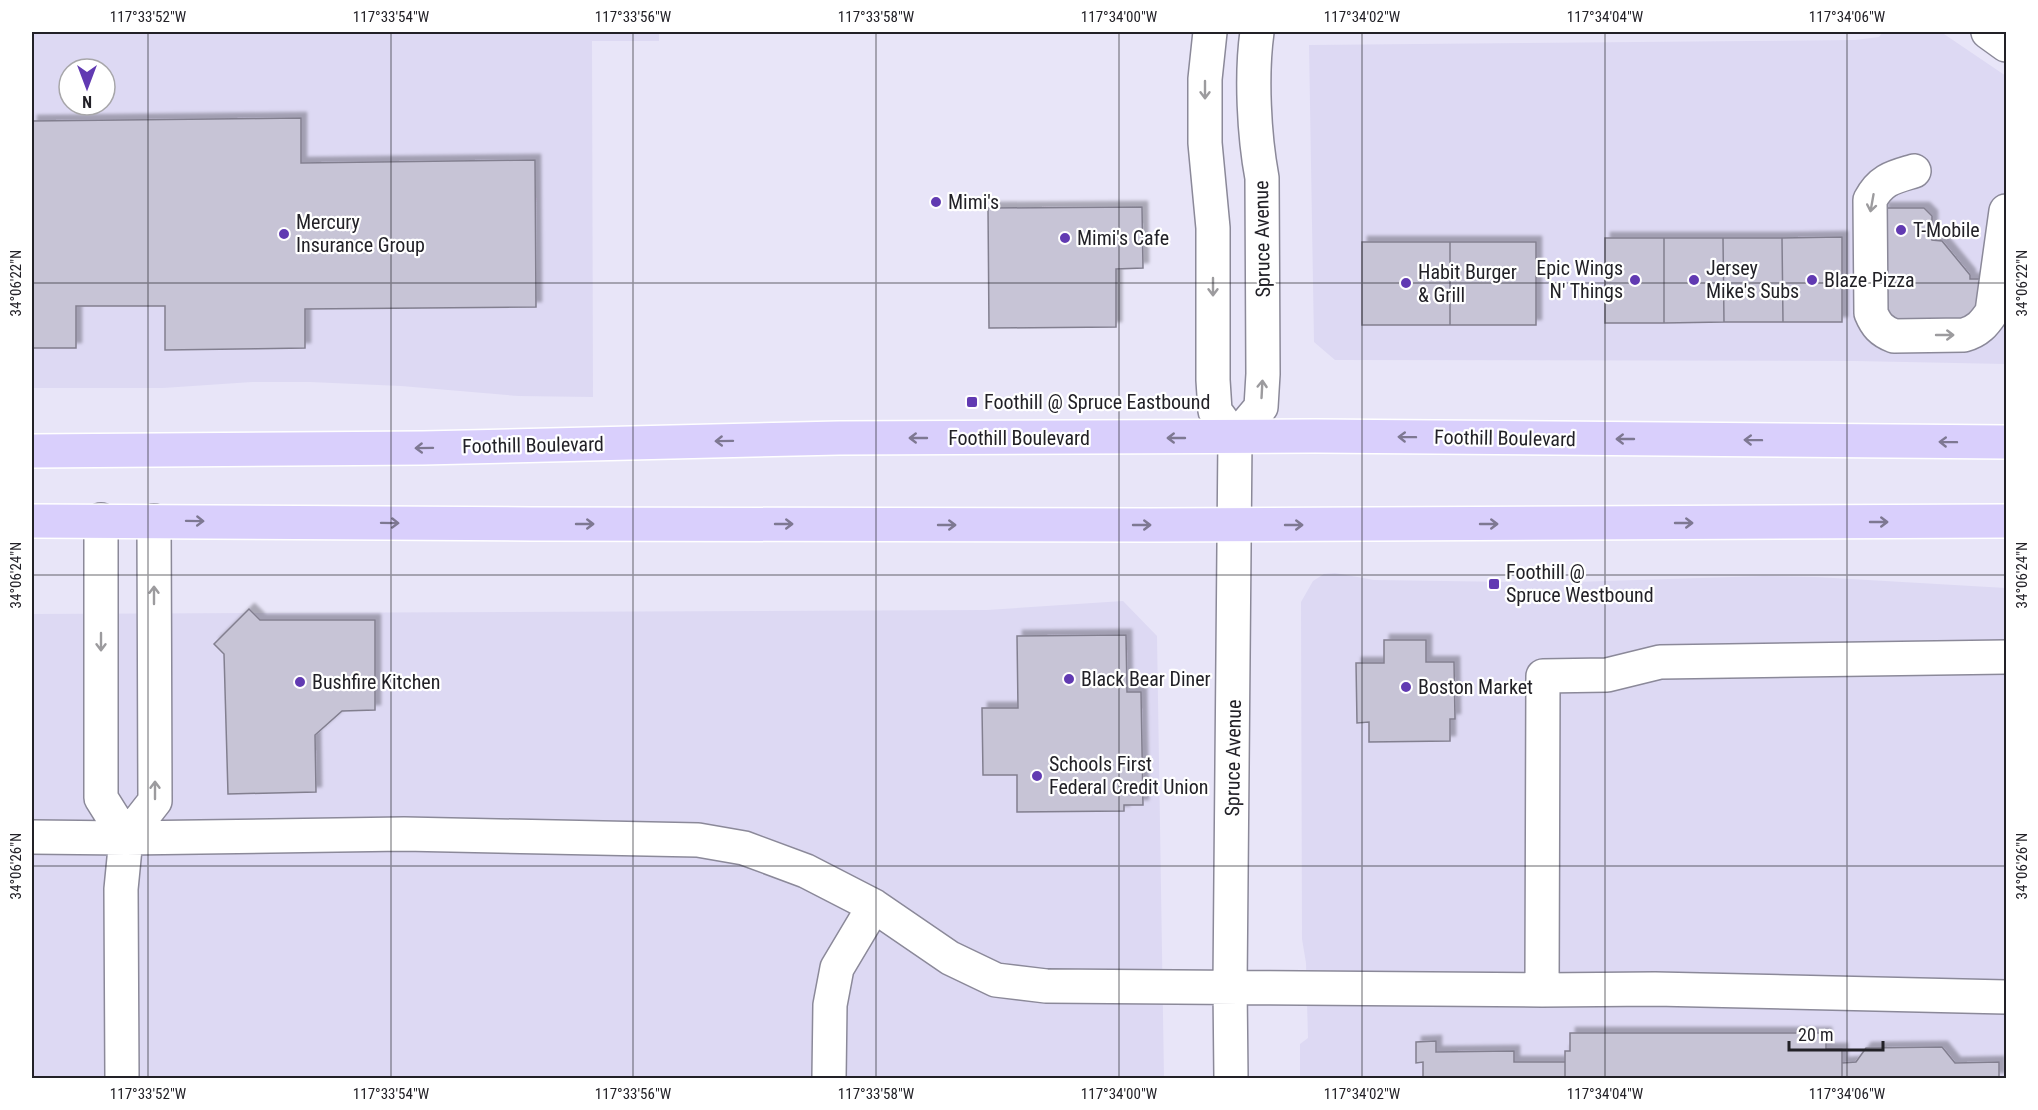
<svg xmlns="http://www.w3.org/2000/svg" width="2038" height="1110" font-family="'Roboto Condensed',sans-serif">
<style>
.built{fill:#ddd9f3;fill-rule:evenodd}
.building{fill:#c7c4d6;stroke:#827f8f;stroke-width:1.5;filter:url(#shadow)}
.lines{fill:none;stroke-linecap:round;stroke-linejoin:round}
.minor-casing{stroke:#8b8999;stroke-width:36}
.major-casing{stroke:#fff;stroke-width:36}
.minor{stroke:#fff;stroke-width:33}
.major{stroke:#d9cffc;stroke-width:33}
.oneway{stroke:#9c9b9e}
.oneway2{stroke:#7e7892}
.ticks{fill:none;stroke:#222127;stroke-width:1.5;stroke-opacity:0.45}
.poi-dot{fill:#613ab2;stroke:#fff;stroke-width:2}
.labels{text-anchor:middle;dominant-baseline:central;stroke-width:4.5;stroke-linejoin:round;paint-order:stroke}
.poi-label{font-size:20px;fill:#222127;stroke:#fff;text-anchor:start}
.street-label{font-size:20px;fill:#222127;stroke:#fff}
.neatline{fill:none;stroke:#222127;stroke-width:2}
.ticks-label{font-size:15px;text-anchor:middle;fill:#222127}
</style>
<defs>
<filter id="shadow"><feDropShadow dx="5.5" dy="-5.5" stdDeviation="1.5" flood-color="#0004"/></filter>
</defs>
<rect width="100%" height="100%" fill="#e8e5f8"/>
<path class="built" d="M32 32H659V41H592L593 397 518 396 401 386 310 382H252L163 388H32ZM69 69H105V105H69Z
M1883 32H1941L2006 76V364L1855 361 1335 360 1314 342 1309 45 1855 40 1879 37Z
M1335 573 1374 580 1513 582 1530 577 1574 582 1764 576 1816 577 2006 588V1078H1300V1044L1308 1038 1306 963 1302 939 1301 602 1313 581 1324 574Z
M1123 601 1157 636 1164 1078H32V614L987 610Z"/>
<path class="building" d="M301 118V163L535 160 536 307 305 309V348L165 350V306H76V348H32V121Z
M1142 207 1143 268 1116 269V327L989 328 988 208Z
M1883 208H1924L1932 216V240L1942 241 1970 275V279H1985L1980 315 1929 328 1884 321Z
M1842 237V322H1783L1782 238Z
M1605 238H1664V323H1605Z
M1664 238H1723L1724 322 1664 323Z
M1723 238H1782L1783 322H1724Z
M1362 242H1450V325H1362Z
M1450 242H1536V325H1450Z
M249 609 260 620H375V710L342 711 315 735 316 792 228 794 224 654 214 644Z
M1126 635 1127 692H1141L1143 805H1124V811L1017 812V775H983L982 708H1018L1017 636Z
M1384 640H1426V662H1454L1455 719H1450V741L1369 742V722L1357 723 1356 663H1384Z
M1570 1033H1826V1049H1842V1078H1565V1051H1570Z
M1436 1041V1052L1514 1051V1062H1565V1078H1423V1062L1416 1063V1042Z
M1942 1047 1955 1063 1999 1062V1078H1842V1063L1856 1062 1866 1048Z"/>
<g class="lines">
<g class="minor-casing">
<path id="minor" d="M1210 32 1205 79V143L1213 228V380L1215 411 1235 438 1230 986 1231 1078
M1988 32 2006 45
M1914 171C1894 177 1881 179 1870 200L1871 313C1876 325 1881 331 1894 336L1964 335C1978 331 1984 324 1992 312L2006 211
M1235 438 1261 407 1263 374 1262 178C1254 135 1251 75 1257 32
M101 520V798L126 838
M32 837 126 838 404 834 698 840 744 848 806 871 874 906 950 958 996 980 1046 986 1542 990 1655 989 2006 997
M1542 990 1543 676 1607 675 1660 662 2006 657
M122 1078 121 889 126 838 155 801 154 521
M829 1078 830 1005 837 968 874 906"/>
</g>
<g class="major-casing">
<path id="major" d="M32 451 423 448 839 438 1315 436 2006 442
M32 521 531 524 1151 525 2006 521"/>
</g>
<use href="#minor" class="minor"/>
<use href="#major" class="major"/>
</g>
<defs><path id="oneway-shaft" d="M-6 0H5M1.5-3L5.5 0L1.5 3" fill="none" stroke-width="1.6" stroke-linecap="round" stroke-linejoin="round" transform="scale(1.5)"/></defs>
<g class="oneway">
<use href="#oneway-shaft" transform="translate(1205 90) rotate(90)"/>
<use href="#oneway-shaft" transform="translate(1872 203) rotate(100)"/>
<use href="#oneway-shaft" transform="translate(1213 287) rotate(90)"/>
<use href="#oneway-shaft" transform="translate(1945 335)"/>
<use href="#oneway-shaft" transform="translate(1262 389) rotate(-87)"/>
<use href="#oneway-shaft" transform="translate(154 595) rotate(-90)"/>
<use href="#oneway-shaft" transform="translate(101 642) rotate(90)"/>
<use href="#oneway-shaft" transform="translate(155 790) rotate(-90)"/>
</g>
<g class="oneway2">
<use href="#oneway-shaft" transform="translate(1407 437) rotate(-179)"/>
<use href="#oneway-shaft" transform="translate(918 438) rotate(180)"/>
<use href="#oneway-shaft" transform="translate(1176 438) rotate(180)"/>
<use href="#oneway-shaft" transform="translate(1625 439) rotate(-180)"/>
<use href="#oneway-shaft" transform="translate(1753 440) rotate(-179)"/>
<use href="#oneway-shaft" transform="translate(724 441) rotate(179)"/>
<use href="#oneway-shaft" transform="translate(1948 442) rotate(-179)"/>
<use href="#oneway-shaft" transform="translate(424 448) rotate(179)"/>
<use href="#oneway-shaft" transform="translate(195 521) rotate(1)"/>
<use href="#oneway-shaft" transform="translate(1879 522)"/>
<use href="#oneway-shaft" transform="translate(390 523) rotate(1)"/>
<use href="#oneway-shaft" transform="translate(1684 523)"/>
<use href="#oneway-shaft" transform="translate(585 524)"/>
<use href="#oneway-shaft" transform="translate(784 524)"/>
<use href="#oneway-shaft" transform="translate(1489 524)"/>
<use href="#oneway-shaft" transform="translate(947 525)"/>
<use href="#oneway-shaft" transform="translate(1142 525)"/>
<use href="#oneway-shaft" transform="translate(1294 525)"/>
</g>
<path class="ticks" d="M148 32V1078M391 32V1078M633 32V1078M876 32V1078M1119 32V1078M1362 32V1078M1605 32V1078M1847 32V1078M32 283H2006M32 575H2006M32 866H2006"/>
<g class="poi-dot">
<circle cx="936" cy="202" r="6"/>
<circle cx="1901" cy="230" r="6"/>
<circle cx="284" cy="234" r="6"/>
<circle cx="1065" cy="238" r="6"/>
<circle cx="1635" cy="280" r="6"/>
<circle cx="1694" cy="280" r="6"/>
<circle cx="1812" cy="280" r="6"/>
<circle cx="1406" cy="283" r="6"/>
<rect x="966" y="396" width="12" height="12" rx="3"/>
<rect x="1488" y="578" width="12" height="12" rx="3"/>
<circle cx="1069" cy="679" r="6"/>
<circle cx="300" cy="682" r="6"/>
<circle cx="1406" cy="687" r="6"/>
<circle cx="1037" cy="776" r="6"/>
</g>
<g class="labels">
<g class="poi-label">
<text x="948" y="202">Mimi's</text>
<text x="296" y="222">Mercury<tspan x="296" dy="23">Insurance Group</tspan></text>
<text x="1913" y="230">T-Mobile</text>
<text x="1077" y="238">Mimi's Cafe</text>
<text x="1623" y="268" text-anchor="end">Epic Wings<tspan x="1623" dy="23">N' Things</tspan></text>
<text x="1706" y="268">Jersey<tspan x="1706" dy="23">Mike's Subs</tspan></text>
<text x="1418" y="272">Habit Burger<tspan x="1418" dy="23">&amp; Grill</tspan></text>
<text x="1824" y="280">Blaze Pizza</text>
<text x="984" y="402">Foothill @ Spruce Eastbound</text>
<text x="1506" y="572">Foothill @<tspan x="1506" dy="23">Spruce Westbound</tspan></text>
<text x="1081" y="679">Black Bear Diner</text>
<text x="312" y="682">Bushfire Kitchen</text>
<text x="1418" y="687">Boston Market</text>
<text x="1049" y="764">Schools First<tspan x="1049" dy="23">Federal Credit Union</tspan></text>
</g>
<g class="street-label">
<text transform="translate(1262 239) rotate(-91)">Spruce Avenue</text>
<text x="1019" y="438">Foothill Boulevard</text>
<text transform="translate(1505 438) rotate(1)">Foothill Boulevard</text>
<text transform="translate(533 445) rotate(-1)">Foothill Boulevard</text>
<text transform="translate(1233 758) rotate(-89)">Spruce Avenue</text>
</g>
</g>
<rect width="2038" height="1110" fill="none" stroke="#ffffff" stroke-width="66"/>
<g transform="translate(87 87) rotate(180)"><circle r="28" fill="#ffffff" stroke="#a7a6a9" stroke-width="1.5"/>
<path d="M0-4.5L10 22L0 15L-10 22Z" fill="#613ab2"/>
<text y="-9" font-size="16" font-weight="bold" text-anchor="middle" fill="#222127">N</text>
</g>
<path d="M1789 1041v9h94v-9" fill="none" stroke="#222127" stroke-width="3"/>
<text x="1798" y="1041" font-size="18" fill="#222127" stroke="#ffffff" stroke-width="4.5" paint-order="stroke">20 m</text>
<rect x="33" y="33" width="1972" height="1044" class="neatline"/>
<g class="ticks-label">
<text x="148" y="22">117°33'52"W</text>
<text x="391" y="22">117°33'54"W</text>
<text x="633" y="22">117°33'56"W</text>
<text x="876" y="22">117°33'58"W</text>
<text x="1119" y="22">117°34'00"W</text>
<text x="1362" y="22">117°34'02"W</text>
<text x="1605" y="22">117°34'04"W</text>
<text x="1847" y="22">117°34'06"W</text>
<text transform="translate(2022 283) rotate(-90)" y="5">34°06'22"N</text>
<text transform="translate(16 283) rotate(-90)" y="5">34°06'22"N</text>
<text transform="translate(2022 575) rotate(-90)" y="5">34°06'24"N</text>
<text transform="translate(16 575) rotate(-90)" y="5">34°06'24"N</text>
<text transform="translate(2022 866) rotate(-90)" y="5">34°06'26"N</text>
<text transform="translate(16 866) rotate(-90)" y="5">34°06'26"N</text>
<text x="148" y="1099">117°33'52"W</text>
<text x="391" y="1099">117°33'54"W</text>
<text x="633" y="1099">117°33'56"W</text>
<text x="876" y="1099">117°33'58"W</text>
<text x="1119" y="1099">117°34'00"W</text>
<text x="1362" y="1099">117°34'02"W</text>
<text x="1605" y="1099">117°34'04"W</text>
<text x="1847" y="1099">117°34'06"W</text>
</g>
</svg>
